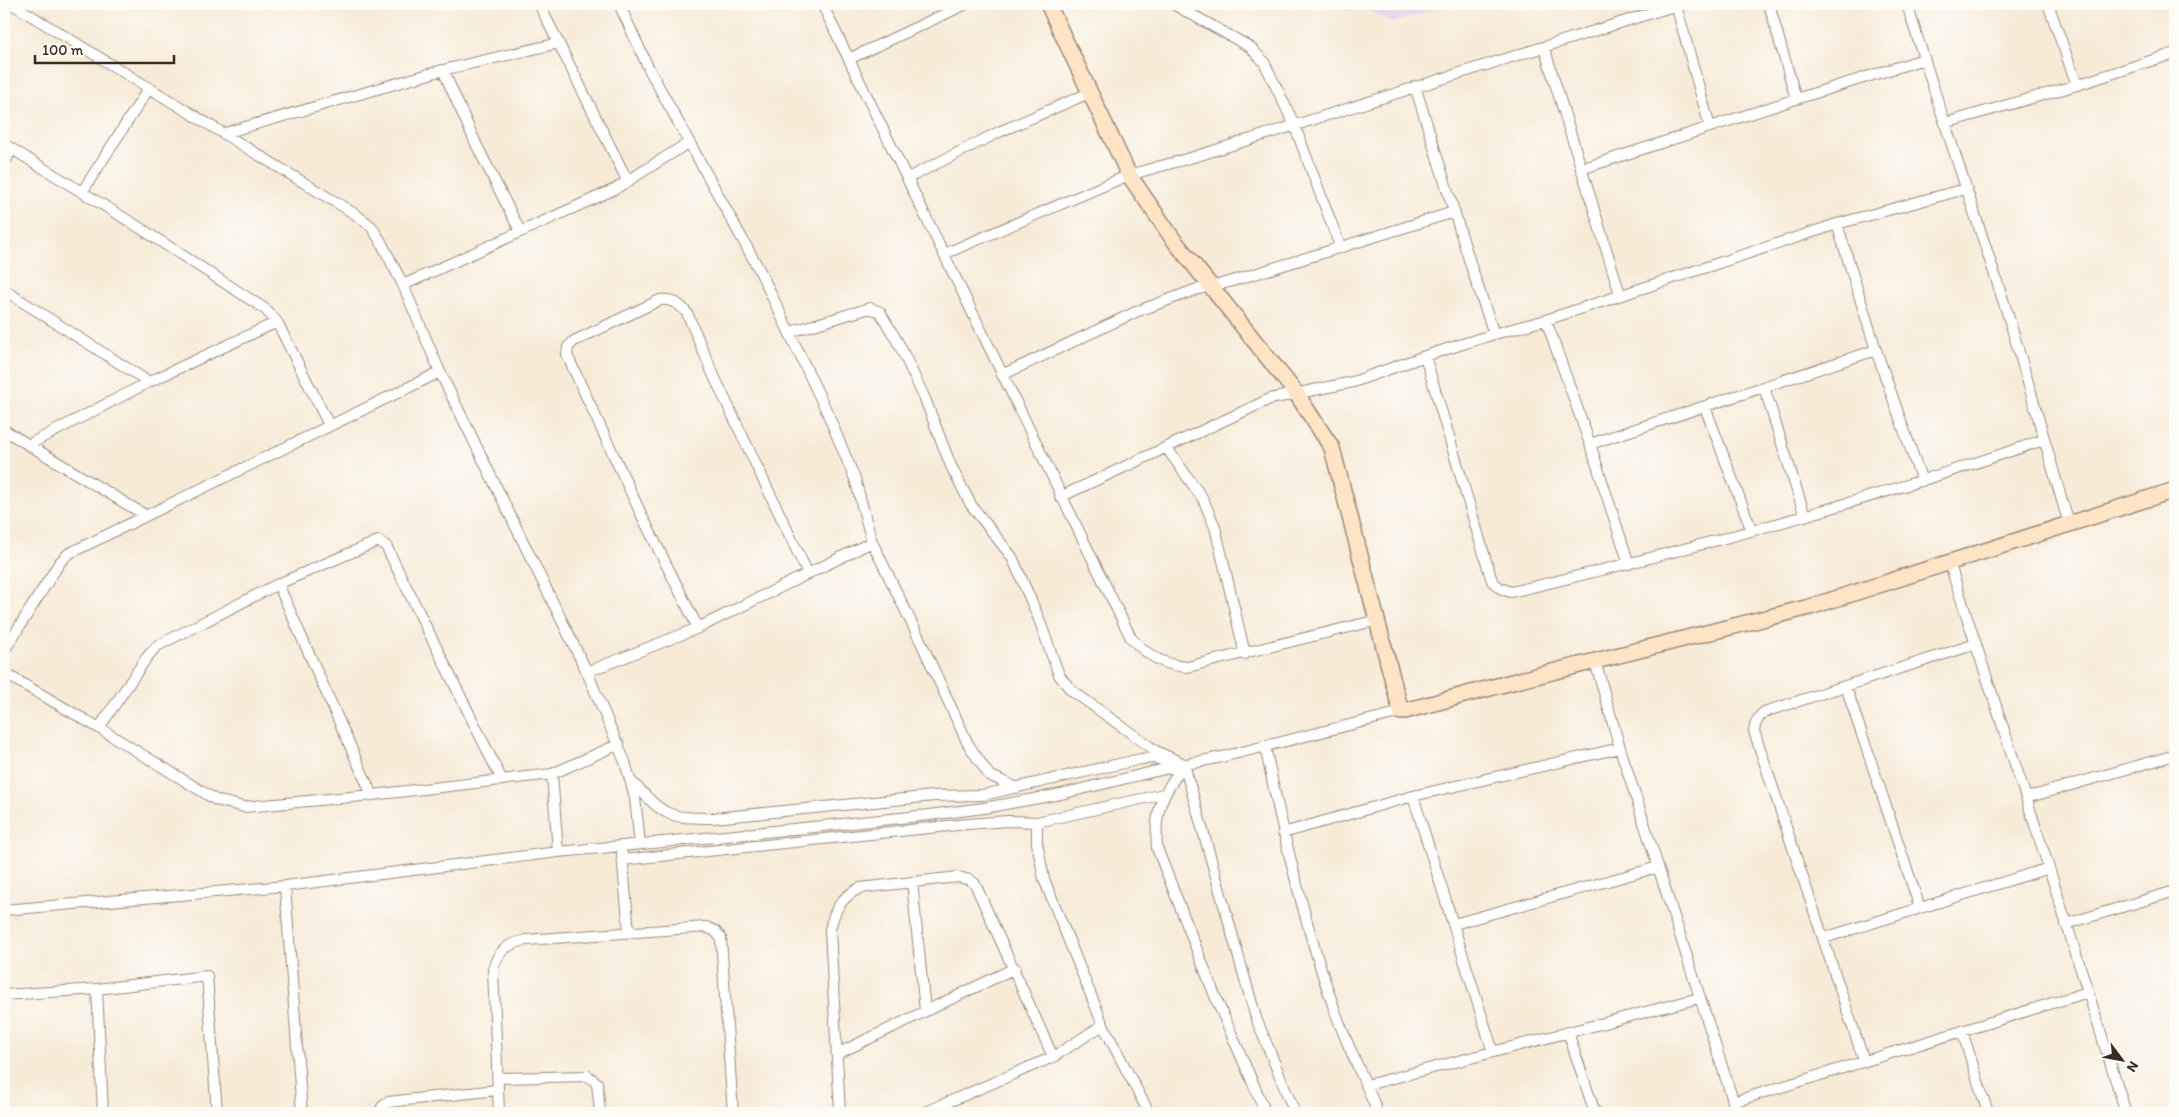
<svg xmlns="http://www.w3.org/2000/svg" width="2179" height="1117" font-family="Itim,sans-serif">
<style>
.built{fill:#ead1ec}
.lines{fill:none;stroke-linecap:round;stroke-linejoin:round}
.street-casing{stroke:#998a7b;stroke-width:12}
.secondary-casing{stroke:#998a7b;stroke-width:18}
.street{stroke:#fff;stroke-width:10}
.secondary{stroke:#ffe4c6;stroke-width:15}
</style>
<rect width="100%" height="100%" fill="#fdfcf7"/>
<filter id="ink" filterUnits="userSpaceOnUse"><feTurbulence type="fractalNoise" baseFrequency=".02" numOctaves="2"/><feDisplacementMap in="SourceGraphic" scale="10" xChannelSelector="R" yChannelSelector="G"/><feConvolveMatrix kernelMatrix="1 2 1 2 8 2 1 2 1" color-interpolation-filters="sRGB"/></filter>
<filter id="wash" filterUnits="userSpaceOnUse"><feTurbulence type="fractalNoise" baseFrequency=".0096" numOctaves="4" result="noise"/><feDisplacementMap in="SourceGraphic" scale="20" xChannelSelector="R" yChannelSelector="G"/><feGaussianBlur stdDeviation="1.12" result="paint"/><feColorMatrix in="noise" values="0 0 0 0 0 0 0 0 0 0 0 0 0 0 0 0 0 1.4 0 .05"/><feComposite in="paint" operator="in"/></filter>
<g filter="url(#wash)">
<rect width="100%" height="100%" fill="#f7ebd8"/>
<path class="built" d="M1357 4H1450L1393 23Z"/>
</g>
<g filter="url(#ink)">
<g class="lines">
<g class="street-casing">
<path id="street" d="M12 4 355 214 371 226 380 240 403 285 440 372 587 672 625 762 635 798 640 844
M539 4 628 182
M619 4 649 69 761 273 827 412 855 479 872 542 920 640 968 744 989 775 1017 788
M822 4 1131 638C1148 656 1163 665 1187 667L1378 620
M1173 4 1250 47 1264 62 1294 124 1340 246
M1346 4H1347
M1769 4 1796 99
M1907 4C1938 105 1972 205 2005 306 2028 378 2047 452 2069 524
M2048 4 2077 85
M1676 5 1710 127
M1544 47 1620 294
M849 59 966 4
M443 70 477 146 520 231
M1415 86 1472 269 1494 334
M1945 123 2077 85 2175 53
M225 133 443 70 559 43
M4 144 137 226 265 309 277 322 329 425
M4 164 12 149
M1581 169 1796 99 1924 59
M908 178 999 132 1089 93
M82 192 149 88
M1837 224 1876 350 1922 481
M944 254 1129 175 1197 156 1680 4
M403 285 615 189 688 143
M4 290 149 382
M1546 320 1590 444 1629 564
M790 332 870 308 880 312 900 346 925 399 951 466 971 505 1012 557 1039 619 1059 675 1071 690 1156 751 1184 764 1256 1018 1295 1113
M1425 356 1492 581 1500 588 1511 592C1691 550 1869 501 2043 440
M1002 375 1138 311 1195 290 1229 282 1454 212
M1764 387 1805 516
M1705 407 1752 531
M4 430 145 515
M1590 444 1876 350
M28 445 149 382 277 322
M1166 447 1203 499 1215 527 1245 654
M1060 497 1270 399 1353 382 1425 356 1494 334 1546 320 1837 224 1965 189
M1949 562 2049 868 2126 1113
M278 584 372 795
M698 628 642 516 567 355 568 347 574 341 660 300C672 298 680 304 687 313L713 374 808 574
M4 651 60 562 68 554 440 372
M1595 661 1620 748 1737 1113
M587 672 698 628 872 542
M4 673 99 728 216 800 244 807 372 795 552 774 619 744
M1846 687 1920 908
M99 728 147 657 157 646 278 584 378 541 386 546 502 780
M1265 746C1283 834 1304 923 1334 1008 1346 1044 1364 1078 1378 1113
M1184 764C1162 796 1154 808 1157 848L1217 1001 1266 1113
M552 774 558 852
M632 782C666 816 664 818 714 818L934 796 983 795 1141 759 1154 758 1168 762
M1413 796 1493 1052
M2026 798 2175 755
M1283 833 1413 796 1620 748
M622 854 629 932
M622 860 967 824 1008 821 1037 822
M912 882 925 1011
M285 886 302 1113
M4 910 285 886 558 852 726 836 929 815 984 808 1061 794 1177 766 1222 757 1401 712
M1454 924 1658 867
M2066 924 2175 891
M1824 938 2049 868
M97 989 207 976 217 1113
M4 995 97 989 103 1113
M1962 1031 1988 1113
M1568 1032 1595 1113
M837 1054 1015 968
M1864 1061 1754 731C1755 723 1758 717 1764 712L1976 644
M498 1078 588 1076 597 1083 600 1113
M1367 1085 1699 998
M1733 1102 2088 992
M380 1113 382 1107 388 1102 497 1090
M499 1113 493 969C498 951 507 944 526 940L706 927 715 931 721 938 733 1113
M840 1113 830 930C834 910 841 897 860 888L958 877 970 880 975 884 1053 1057
M923 1113 1053 1057 1103 1025
M1149 1113 1103 1025 1044 879 1037 843V822L1164 794"/>
</g>
<g class="secondary-casing">
<path id="secondary" d="M1048 4 1129 175 1173 239 1296 393 1332 448 1401 712 1512 682 1810 607 2175 490"/>
</g>
<use href="#street" class="street"/>
<use href="#secondary" class="secondary"/>
</g>
</g>
<rect width="2179" height="1117" fill="none" stroke="#fdfcf7" stroke-width="20"/>
<g transform="translate(2122 1060) rotate(122)" stroke="#fdfcf7" stroke-width="4" paint-order="stroke">
<path d="M0-4L9 19L0 12L-9 19Z" fill="#3b2a1e"/>
<text y="-8" font-size="14" font-weight="bold" text-anchor="middle" fill="#3b2a1e">N</text>
</g>
<path d="M35 55v8h139v-8" fill="none" stroke="#3b2a1e" stroke-width="2.5"/>
<text x="42" y="55" font-size="15" fill="#3b2a1e" stroke="#fdfcf7" stroke-width="4" paint-order="stroke">100 m</text>
</svg>
